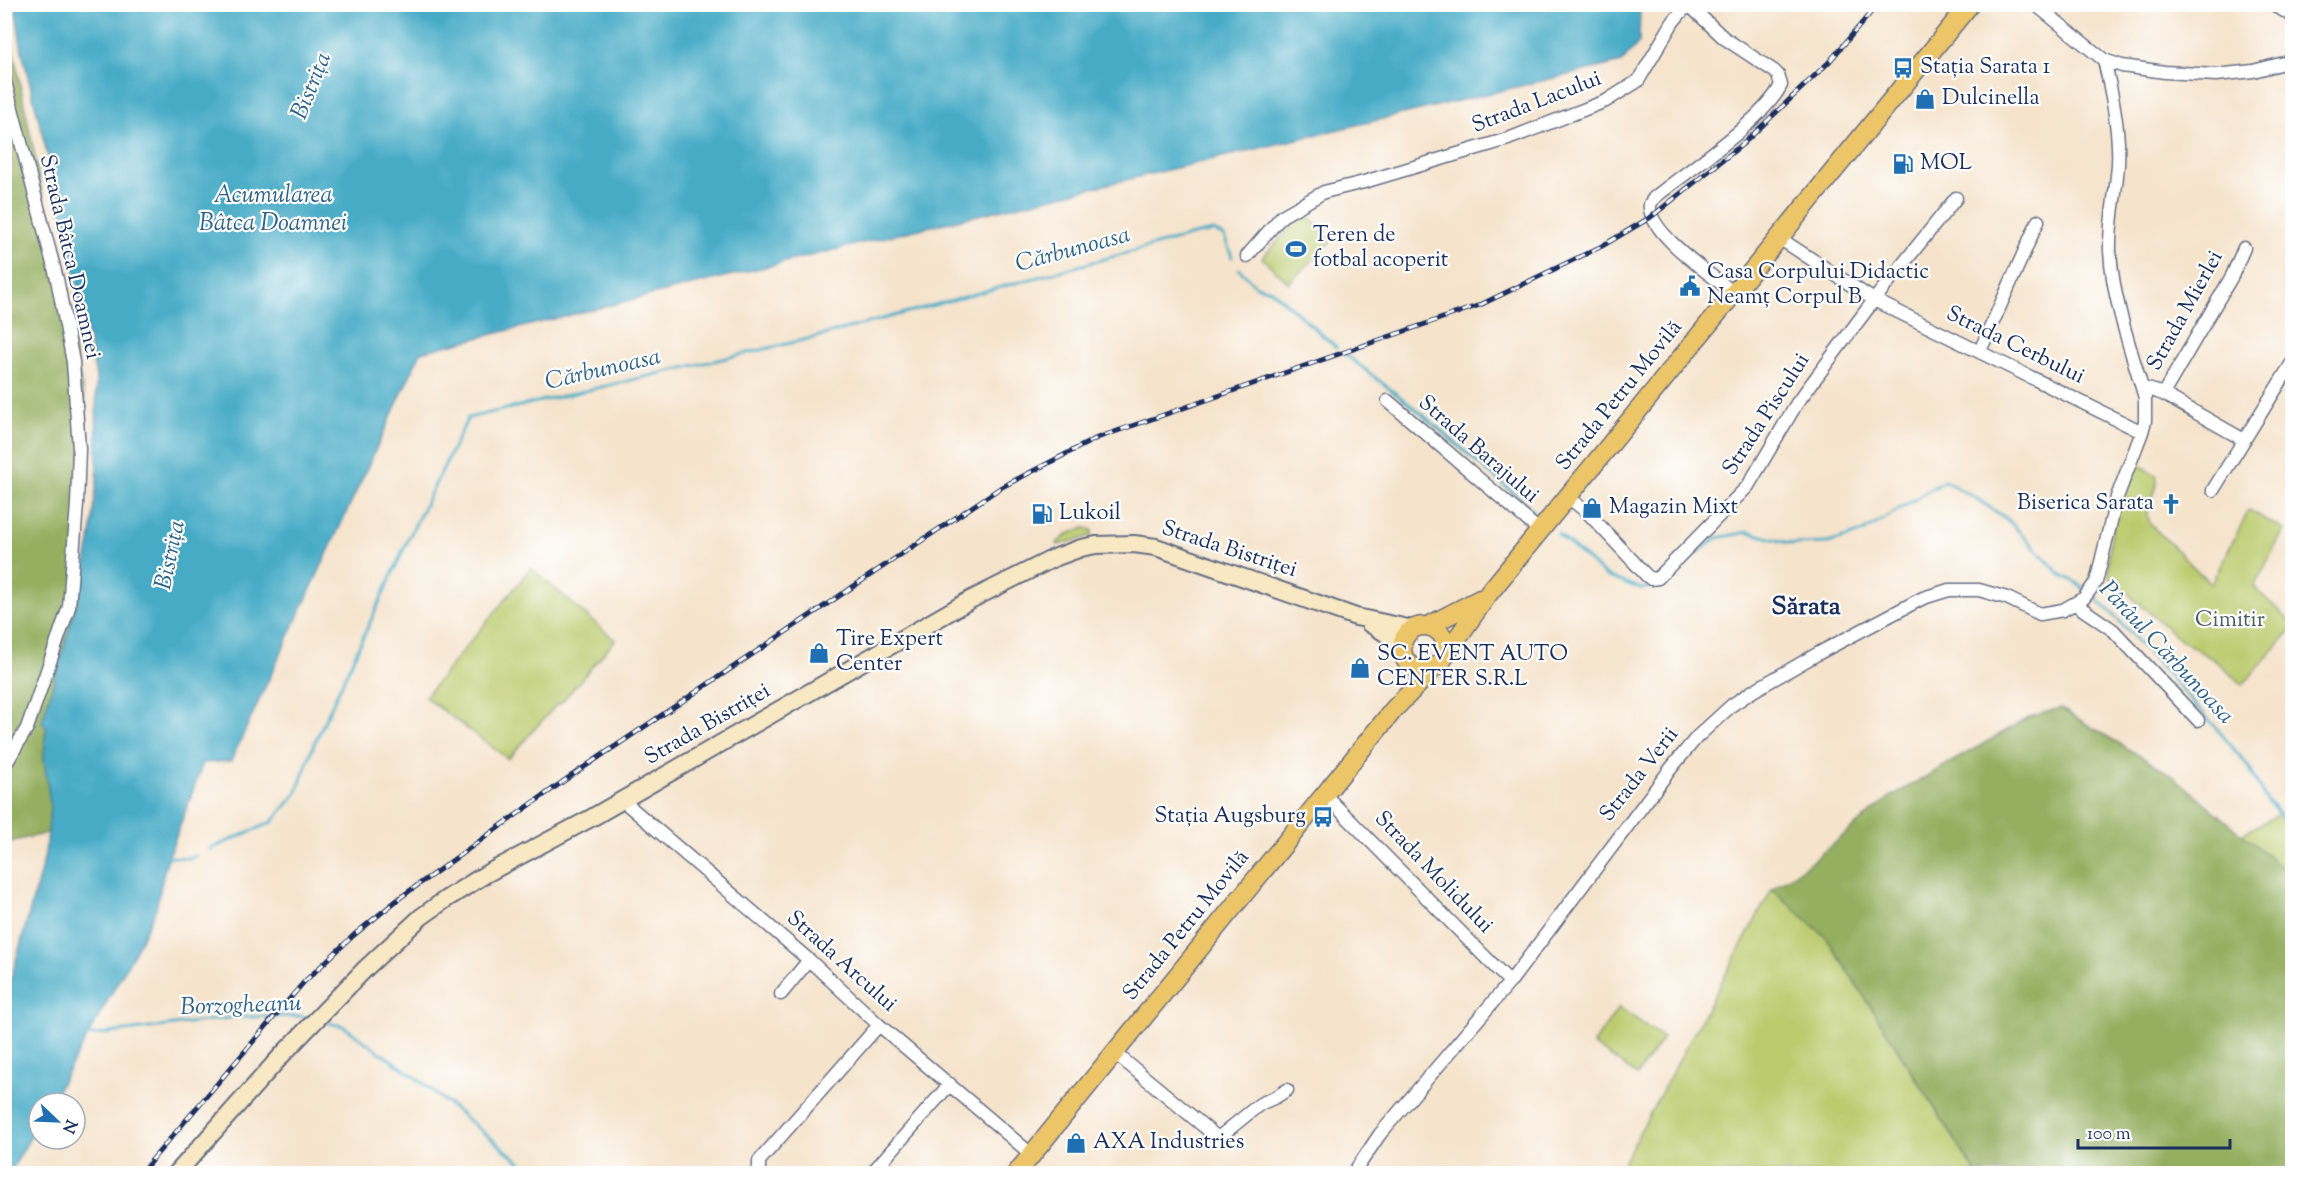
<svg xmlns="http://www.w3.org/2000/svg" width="2297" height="1178" font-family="'Sorts Mill Goudy',serif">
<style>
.green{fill:#bccb6e;stroke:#6c7d66;stroke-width:1.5}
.forest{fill:#95af61;stroke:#586f60;stroke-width:1.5}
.water{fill:#47abc6;stroke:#316d92;stroke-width:1.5}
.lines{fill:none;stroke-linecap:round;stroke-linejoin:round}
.stream{stroke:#47abc6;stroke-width:3}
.minor-casing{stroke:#676e84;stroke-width:15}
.secondary-casing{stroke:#676e84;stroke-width:20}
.primary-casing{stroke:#676e84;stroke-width:21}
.minor{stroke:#fff;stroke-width:12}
.secondary{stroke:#f8e8c3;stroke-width:16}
.primary{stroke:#edc569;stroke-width:18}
.rail-casing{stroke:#1b2f5e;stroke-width:5}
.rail{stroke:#fff;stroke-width:3;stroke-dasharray:9;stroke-linecap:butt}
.labels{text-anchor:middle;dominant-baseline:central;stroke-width:4.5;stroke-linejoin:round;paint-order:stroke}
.poi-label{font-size:22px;fill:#1b2f5e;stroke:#fff;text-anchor:start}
.street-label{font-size:22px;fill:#1b2f5e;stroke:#fff}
.park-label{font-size:22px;fill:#4b5e63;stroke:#fff}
.water-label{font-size:24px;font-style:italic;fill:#2d6188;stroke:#fff}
.quarter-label{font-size:26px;font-weight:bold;fill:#1b2f5e;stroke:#fff}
</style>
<rect width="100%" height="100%" fill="#fff"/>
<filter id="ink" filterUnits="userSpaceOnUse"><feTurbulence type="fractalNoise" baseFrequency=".0167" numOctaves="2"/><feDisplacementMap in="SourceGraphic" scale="12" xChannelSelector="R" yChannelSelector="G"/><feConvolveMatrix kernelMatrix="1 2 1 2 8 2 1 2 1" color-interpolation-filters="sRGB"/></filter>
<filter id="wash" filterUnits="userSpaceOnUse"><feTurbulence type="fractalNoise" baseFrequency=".008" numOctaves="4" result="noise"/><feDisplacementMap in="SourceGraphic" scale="24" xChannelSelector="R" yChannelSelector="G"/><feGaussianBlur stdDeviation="1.35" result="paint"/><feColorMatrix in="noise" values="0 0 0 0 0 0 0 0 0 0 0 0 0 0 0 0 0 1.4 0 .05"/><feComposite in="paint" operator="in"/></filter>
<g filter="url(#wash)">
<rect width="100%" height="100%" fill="#f5e3cb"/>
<path class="green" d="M1304 212 1332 241 1289 283 1262 258Z
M2136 463 2156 475C2161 496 2142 499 2150 524L2211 584 2249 510 2284 530 2254 587 2292 623V629L2243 685 2214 660 2178 638 2110 578C2104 538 2121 499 2136 463Z
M1085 528 1092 530V536L1058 545 1057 543 1068 534Z
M531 568 615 640 560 704H557L508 759 425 697Z
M2292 807V876L2242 834Z
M1772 889 1827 938 1976 1173 1617 1174Z
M1619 1007 1663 1038 1637 1075 1593 1044Z"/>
<path class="forest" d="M4 5 86 407 78 606 46 727C43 755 48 776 50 804 50 814 49 824 48 833L5 843Z
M2060 708 2172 775 2292 876V1173H1976L1827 938 1772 889 1811 862 1890 797 2030 717Z"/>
<path class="water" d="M15 5V4L1640 5 1639 42 1622 62 911 231 421 352 231 761 203 763 165 867 156 909 137 948 50 1103H39V1122L10 1173 5 1174V989L12 975 44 859 48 833 50 804 44 759 46 726 42 722 82 585 91 536 97 479 96 377 70 247 22 52Z"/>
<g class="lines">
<path class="stream" d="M2262 4 2270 12 2292 25
M1239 269 1256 286 1271 290 1336 347
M1345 354 1417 410 1533 510
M1558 534 1606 576 1642 589 1659 584 1671 577 1698 552 1717 538 1748 532 1792 544 1828 543 1863 532 1944 481 1974 497 2007 519 2060 574 2077 583 2087 591
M2092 595 2112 613 2212 723 2249 767 2262 793 2292 831
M210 849 272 822 296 794 314 744 413 529 468 418 812 338 1193 235 1214 231 1224 236 1232 257
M167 857 191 858 195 856
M324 1022 343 1026 415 1077 535 1174
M86 1036 237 1017 301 1016 309 1018"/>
</g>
</g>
<g filter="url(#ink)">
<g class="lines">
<g class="minor-casing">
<path id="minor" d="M2035 4 2104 60 2122 66 2165 72 2216 75 2253 71 2292 61
M2273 4 2292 16
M4 78 57 279 73 362 79 449 77 504 69 607 27 728 4 767
M1779 238 1874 300 2142 432
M1247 256 1282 216 1324 192 1364 182 1508 139 1606 101 1638 81 1673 22 1683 10 1691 7 1724 38 1774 71 1778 75 1781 85C1765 119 1686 172 1654 198L1650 204C1646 232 1713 276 1734 293
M1980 351 2038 221
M2142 387 2163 394 2244 440
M2163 394 2232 276 2244 248
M1388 401 1540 531
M2213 490 2292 363
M1568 497 1588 513 1646 575 1651 579 1658 578 1748 486 1797 403 1874 300 1956 198
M2075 604 2113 630 2198 720
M1325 795 1510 982
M622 800 809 960 879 1025 1031 1154
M781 994 809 960
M1115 1053 1218 1138 1260 1104 1276 1097 1287 1090
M755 1174 759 1169V1161L879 1025
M871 1174 950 1084
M1353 1174 1380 1134 1510 982 1672 767 1697 737 1732 705 1753 691 1819 653 1923 598 1949 590H1979L2007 598 2040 614 2063 610 2084 598 2096 582 2117 497 2142 432 2145 421V398C2131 349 2113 302 2110 251 2109 221 2116 194 2118 165 2120 131 2112 93 2104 60"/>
</g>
<g class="secondary-casing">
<path id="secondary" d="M1370 624 1385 633 1402 648
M176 1174 282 1055 366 968 421 917 446 899 486 874 593 817 970 600 1054 558 1081 548 1096 545 1134 544 1156 547 1356 617 1413 629"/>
</g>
<g class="primary-casing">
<path id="primary" d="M1428 626 1480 599
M1402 648a22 22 0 1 1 44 0a22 22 0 1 1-44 0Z
M1444 657 1489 593 1970 4
M1016 1174 1395 708 1438 664"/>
</g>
<use href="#minor" class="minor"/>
<use href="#secondary" class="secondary"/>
<use href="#primary" class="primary"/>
<g class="rail-casing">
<path id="rail" d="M140 1174 304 982 354 935 401 897 568 778 1000 488 1097 438 1480 305 1602 246 1651 217 1744 143 1829 62 1878 4"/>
</g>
<use href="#rail" class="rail"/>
</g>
</g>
<defs>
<g id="bus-bare" transform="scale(1.62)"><path d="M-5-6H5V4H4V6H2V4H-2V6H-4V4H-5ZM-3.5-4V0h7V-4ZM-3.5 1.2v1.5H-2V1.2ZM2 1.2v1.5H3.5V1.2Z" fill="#1f6fb2" stroke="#fff" stroke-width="2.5" paint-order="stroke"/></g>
<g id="shop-bare" transform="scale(1.62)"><path d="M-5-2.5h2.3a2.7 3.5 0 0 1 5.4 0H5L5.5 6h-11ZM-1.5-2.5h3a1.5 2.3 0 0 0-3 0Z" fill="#1f6fb2" stroke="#fff" stroke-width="2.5" paint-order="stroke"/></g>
<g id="fuel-bare" transform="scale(1.62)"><path d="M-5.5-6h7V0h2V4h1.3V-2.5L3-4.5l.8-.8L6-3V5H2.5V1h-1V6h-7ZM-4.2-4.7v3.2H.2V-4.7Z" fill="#1f6fb2" stroke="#fff" stroke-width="2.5" paint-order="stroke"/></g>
<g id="stadium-bare" transform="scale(1.62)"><path d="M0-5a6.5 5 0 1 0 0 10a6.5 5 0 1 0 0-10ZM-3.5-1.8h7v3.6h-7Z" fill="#1f6fb2" stroke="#fff" stroke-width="2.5" paint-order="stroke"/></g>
<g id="civic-bare" transform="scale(1.62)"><path d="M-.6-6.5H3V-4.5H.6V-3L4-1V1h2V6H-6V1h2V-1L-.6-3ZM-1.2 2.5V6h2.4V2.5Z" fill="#1f6fb2" stroke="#fff" stroke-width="2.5" paint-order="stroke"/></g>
<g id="church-bare" transform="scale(1.62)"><path d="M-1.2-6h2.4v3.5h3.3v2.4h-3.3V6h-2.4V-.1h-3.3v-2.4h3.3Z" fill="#1f6fb2" stroke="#fff" stroke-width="2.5" paint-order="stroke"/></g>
</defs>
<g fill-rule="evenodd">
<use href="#bus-bare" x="1903" y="68"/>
<use href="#shop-bare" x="1925" y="99"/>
<use href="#fuel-bare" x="1903" y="164"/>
<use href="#stadium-bare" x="1296" y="249"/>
<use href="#civic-bare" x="1690" y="286"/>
<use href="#church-bare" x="2171" y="504"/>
<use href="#shop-bare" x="1592" y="508"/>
<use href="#fuel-bare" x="1042" y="514"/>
<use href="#shop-bare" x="819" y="653"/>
<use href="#shop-bare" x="1360" y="668"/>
<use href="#bus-bare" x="1323" y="817"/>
<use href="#shop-bare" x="1076" y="1143"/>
</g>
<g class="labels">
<g class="poi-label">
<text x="1920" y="68">Stația Sarata 1</text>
<text x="1942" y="99">Dulcinella</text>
<text x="1920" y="164">MOL</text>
<text x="1313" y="236">Teren de<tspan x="1313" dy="25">fotbal acoperit</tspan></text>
<text x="1707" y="273">Casa Corpului Didactic<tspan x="1707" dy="25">Neamţ Corpul B</tspan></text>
<text x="2154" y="504" text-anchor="end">Biserica Sarata</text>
<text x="1609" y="508">Magazin Mixt</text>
<text x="1059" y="514">Lukoil</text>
<text x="836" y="640">Tire Expert<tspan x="836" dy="25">Center</tspan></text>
<text x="1377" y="655">SC. EVENT AUTO<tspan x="1377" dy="25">CENTER S.R.L</tspan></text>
<text x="1306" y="817" text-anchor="end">Stația Augsburg</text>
<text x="1093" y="1143">AXA Industries</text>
</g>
<g class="street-label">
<text transform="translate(1537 103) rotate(-21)">Strada Lacului</text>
<text transform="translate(69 257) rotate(77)">Strada Bâtca Doamnei</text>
<text transform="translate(2186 311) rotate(-61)">Strada Mierlei</text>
<text transform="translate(2015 346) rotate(26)">Strada Cerbului</text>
<text transform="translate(1620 396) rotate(-51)">Strada Petru Movilă</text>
<text transform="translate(1767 415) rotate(-57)">Strada Piscului</text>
<text transform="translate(1478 450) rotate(41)">Strada Barajului</text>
<text transform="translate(1229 550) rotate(18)">Strada Bistriței</text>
<text transform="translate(708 725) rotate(-30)">Strada Bistriței</text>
<text transform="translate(1640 775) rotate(-52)">Strada Verii</text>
<text transform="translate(1433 873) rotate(46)">Strada Molidului</text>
<text transform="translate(1187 926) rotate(-51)">Strada Petru Movilă</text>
<text transform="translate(841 962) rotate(42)">Strada Arcului</text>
</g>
<g class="park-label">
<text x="2230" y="621">Cimitir</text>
</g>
<g class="water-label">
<text transform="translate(312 86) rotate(-68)">Bistrița</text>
<text x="273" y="196">Acumularea<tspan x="273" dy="28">Bâtca Doamnei</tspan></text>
<text transform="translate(1073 250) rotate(-15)">Cărbunoasa</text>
<text transform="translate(603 370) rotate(-13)">Cărbunoasa</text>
<text transform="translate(171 555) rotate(-78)">Bistrița</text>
<text transform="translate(2166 653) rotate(47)">Pârâul Cărbunoasa</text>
<text transform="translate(241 1006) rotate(-2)">Borzogheanu</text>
</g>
<g class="quarter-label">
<text x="1806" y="607">Sărata</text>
</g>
</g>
<rect width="2297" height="1178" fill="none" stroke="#fff" stroke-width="24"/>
<g transform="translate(57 1121) rotate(113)"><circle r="28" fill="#ffffff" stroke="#a4acbf" stroke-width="1.5"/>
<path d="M0-4.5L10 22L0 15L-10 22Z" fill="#1f6fb2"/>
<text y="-9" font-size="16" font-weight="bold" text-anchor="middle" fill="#1b2f5e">N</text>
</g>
<path d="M2078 1139v9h152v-9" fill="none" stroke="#1b2f5e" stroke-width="3"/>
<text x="2087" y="1139" font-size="18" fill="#1b2f5e" stroke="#ffffff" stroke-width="4.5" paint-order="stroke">100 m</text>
</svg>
